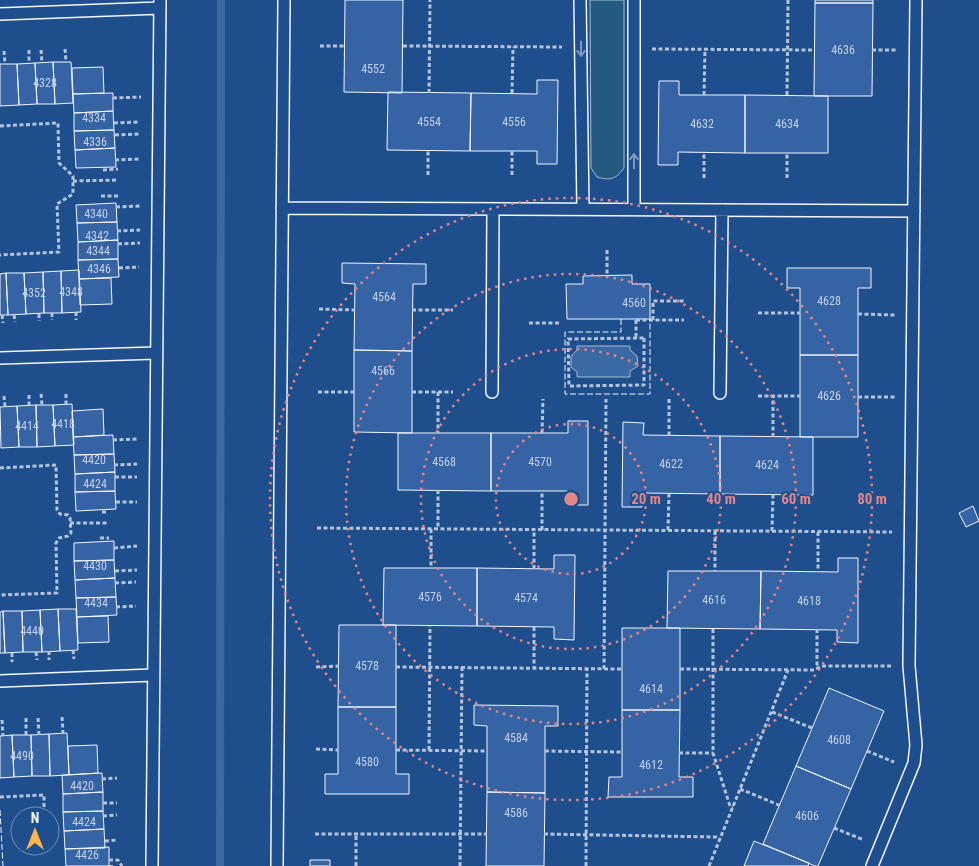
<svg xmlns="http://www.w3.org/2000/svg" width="979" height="866" font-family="'Roboto Condensed',sans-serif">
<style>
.green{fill:#245a82;stroke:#a8bbd7}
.water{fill:#3b69a3;stroke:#a8bbd7}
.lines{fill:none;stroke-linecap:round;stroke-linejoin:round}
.stream{stroke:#3b69a3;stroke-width:8}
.building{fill:#3563a3;stroke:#f2f6ff}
.lane-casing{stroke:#f2f6ff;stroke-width:14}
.path{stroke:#b3c4dc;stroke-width:3;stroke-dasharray:4 2.5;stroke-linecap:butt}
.lane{stroke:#1f4e8c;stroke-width:11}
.fence{stroke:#f2f6ff;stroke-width:1;stroke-dasharray:6 2.5;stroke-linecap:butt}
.oneway{stroke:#7e9ac0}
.ring{fill:none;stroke:#e38589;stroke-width:2.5;stroke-dasharray:2.5 5}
.labels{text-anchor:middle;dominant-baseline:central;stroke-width:4;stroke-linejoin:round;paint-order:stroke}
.number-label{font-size:12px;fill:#c3d1e8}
.centre{fill:#e38589;stroke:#1f4e8c;stroke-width:2.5}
.ring-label{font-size:15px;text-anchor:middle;font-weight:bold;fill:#e38589;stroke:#1f4e8c;stroke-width:4;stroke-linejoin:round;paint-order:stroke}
</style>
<rect width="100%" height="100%" fill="#1f4e8c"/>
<path class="green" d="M590 0H624V168C616 179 610 181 597 177L591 168Z"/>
<path class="water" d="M577 346H630V350L637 356 638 366 630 371V377H577V372L571 367V356L577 350Z"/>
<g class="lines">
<path class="stream" d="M220 866 221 0"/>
</g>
<path class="building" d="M345 0H403L402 93 344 92Z
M815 0H873V3H815Z
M815 3H873L872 96H814Z
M53 62H71L73 103 55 104Z
M53 62 55 104H37L35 63Z
M35 63 37 104 19 105 17 64Z
M0 64H17L19 105 0 106Z
M103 67 104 93 73 94 72 68Z
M537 80H558L557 164H537V151H470L471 93 537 94Z
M659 81H679V95H745V153L678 152V165H658Z
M388 92 471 93 470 151 387 150Z
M113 93V111L74 113 73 94Z
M745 95 828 96V153H745Z
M113 111 114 130 74 131V113Z
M114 130 115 148 75 150 74 131Z
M115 148 116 167 76 168 75 150Z
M116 203 117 222 77 223 76 205Z
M117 222 118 240 78 242 77 223Z
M118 240V259L78 260V242Z
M118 259 119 277 79 279 78 260Z
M342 263 426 264V284H413L412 351 354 350 355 284 342 283Z
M787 268H871V288H858V355H800V288H787Z
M79 270 81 312 62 313 61 271Z
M61 271 62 313H44L43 272Z
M43 272 44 313 26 314 24 273Z
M6 273 8 315H0V274Z
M6 273H24L26 314 8 315Z
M632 275V284H650V319H567L566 284H583V276Z
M111 278 112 304 80 305 79 279Z
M354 350 412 351V433L354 432Z
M800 355H858V437H800Z
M72 404 74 445 55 446 53 405Z
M36 405H53L55 446 37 447Z
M36 405 37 447H19L17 406Z
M17 406 19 447 1 448 0 407Z
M103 409 104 435 73 437 72 411Z
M568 421H588V505H568V491H491V433H568Z
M623 422 644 423 643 435 720 436V494L643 493 642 507H622Z
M398 433H491V491L398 490Z
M113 435 114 454 74 455 73 437Z
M720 436 813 437V495L720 494Z
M114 454 115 472 75 474 74 455Z
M115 472V491L75 492V474Z
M115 491 116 509 76 511 75 492Z
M973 506 979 521 966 527 959 513Z
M114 541V560L74 561V543Z
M554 555H575L574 640 554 639V627L477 626V568L554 569Z
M838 558H858V643L837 642V630L760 629 761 571 838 572Z
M114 560 115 578 75 580 74 561Z
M384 568H477V626L383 625Z
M668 571H761L760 629 667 628Z
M115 578 116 597 76 598 75 580Z
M116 597 117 615 77 617 76 598Z
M58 609 60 651 42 652 40 610Z
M58 609H76L78 650 60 651Z
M40 610 42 652H23L22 611Z
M3 611 5 653H0V612Z
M3 611H22L23 652 5 653Z
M108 616 109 642 78 643 77 617Z
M339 625H396V707H338Z
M622 628H680V710H622Z
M829 688 884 711 851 789 796 766Z
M474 705 558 706V726H545V793L487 792V726L474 725Z
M338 707H396V774H409V794H325V774H338Z
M622 710H680L679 777H693V797H608L609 777H622Z
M67 733 69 775 50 776 49 734Z
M49 734 50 776H32L31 735Z
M12 735 14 777 0 778V736Z
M12 735H31L32 776 14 777Z
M97 745 98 773 69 775 68 746Z
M796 766 851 789 818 866H815L763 844Z
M102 773 103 792 63 794 62 775Z
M103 792V811L63 812V794Z
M487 792 545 793 544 866H486Z
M103 811 104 829 64 831 63 812Z
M104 829 105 848 65 849 64 831Z
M754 841 809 863 808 866H744Z
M109 847V866H113H66L65 849Z
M310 860H330V866H310Z"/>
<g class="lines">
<g class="lane-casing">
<path id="lane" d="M580 0 583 209
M634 0V209
M0 14 160 8
M282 208 914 211
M0 358 156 353
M492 392 493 209
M720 393 722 210
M0 681 153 675
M152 866 160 0
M277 866 284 0
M872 866 914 763 916 745 909 666 916 0"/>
</g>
<path class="path" d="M320 46H345
M403 46 562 47
M65 49 66 62
M652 49 814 50
M29 50V63
M41 50 42 62
M872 50H897
M4 51 5 64
M429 93 430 0
M512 93 513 47
M704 95 705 49
M787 95 788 0
M113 98 141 97
M114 123 140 122
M0 126 58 123 59 163 73 176V194L57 204 59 252 0 255
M115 135 140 134
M115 160 140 159
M103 170 118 169
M428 175V150
M512 175V151
M704 178V153
M787 178V153
M73 181 118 180
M101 196H118
M116 207 140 206
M117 231 140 230
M118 244 140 243
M607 250V275
M119 268 139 267
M319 309 355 310
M412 310H453
M76 312V320
M52 313V320
M758 313H800
M39 314V321
M858 314 895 315
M2 315 3 323
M14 315 15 322
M636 320H684
M636 320V338
M653 320V301H685
M529 323H561
M644 338V385L569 386 568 339Z
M318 392H354
M412 392H453
M438 392V433
M41 394 42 405
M66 394V404
M29 395V406
M4 396 5 406
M758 396H800
M858 397H895
M669 399V436
M542 433 543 399
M773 437V396
M113 440 137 439
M114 465 137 464
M0 468 56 465 57 510 60 514 68 515 70 518 71 533 68 536 59 538 56 543 57 593 0 595
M115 477H137
M438 490V528
M116 502H137
M102 512H108
M70 523H108
M317 528 892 532
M431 529V568
M542 530V491
M668 530 669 493
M715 531V571
M772 531 773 494
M818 532V572
M100 538H109
M114 548 137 546
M534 569V529
M115 571 137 570
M115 583 136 582
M116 607 136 606
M534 627V668
M713 629V753L730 806 733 807
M817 629V664L819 668
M73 650 74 659
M49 651V660
M36 652 37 660
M12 653V662
M316 667 339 666
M396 667 622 669
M604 669 606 399
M680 669 814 670 822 666H892
M772 712 812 728
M62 717 63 733
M26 718V735
M38 718 39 735
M2 720 3 736
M316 749 338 750
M396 750 487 751
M429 750 430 626
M545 751 622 752
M867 751 894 762
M679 753H713
M102 779 117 778
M740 789 779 805
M0 797 44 795V816
M103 803H117
M103 816 117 815
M834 828 864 840
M315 834H487
M544 834 716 837 720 839
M105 841 117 840
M45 846V850
M109 860H118L122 866
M356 866V834
M460 866 462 667
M586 866 587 668
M709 866 788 670"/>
<use href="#lane" class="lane"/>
<path class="fence" d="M621 319V332H565V394H650V319
M0 810 3 866"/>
</g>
<defs><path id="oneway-shaft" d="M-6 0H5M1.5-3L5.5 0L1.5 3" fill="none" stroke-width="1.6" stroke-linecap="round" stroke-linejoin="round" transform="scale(1.25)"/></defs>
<g class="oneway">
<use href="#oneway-shaft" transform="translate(581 49) rotate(89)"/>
<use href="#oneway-shaft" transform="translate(634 161) rotate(-90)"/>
</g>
<g class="ring">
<circle cx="571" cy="499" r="75"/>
<circle cx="571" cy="499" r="150"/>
<circle cx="571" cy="499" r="225"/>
<circle cx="571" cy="499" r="301"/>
</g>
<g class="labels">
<g class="number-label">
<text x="843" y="50">4636</text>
<text x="373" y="69">4552</text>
<text x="45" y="83">4328</text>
<text x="94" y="118">4334</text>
<text x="429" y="122">4554</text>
<text x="514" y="122">4556</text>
<text x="702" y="124">4632</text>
<text x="787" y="124">4634</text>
<text x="95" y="142">4336</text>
<text x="96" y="214">4340</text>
<text x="97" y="236">4342</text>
<text x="98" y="251">4344</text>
<text x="99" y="269">4346</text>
<text x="71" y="292">4348</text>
<text x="34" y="293">4352</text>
<text x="384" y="297">4564</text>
<text x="829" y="301">4628</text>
<text x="634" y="303">4560</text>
<text x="383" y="371">4566</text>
<text x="829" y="396">4626</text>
<text x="63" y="424">4418</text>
<text x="27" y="426">4414</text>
<text x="94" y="460">4420</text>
<text x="444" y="462">4568</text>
<text x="540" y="462">4570</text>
<text x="671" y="464">4622</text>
<text x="767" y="465">4624</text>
<text x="95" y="484">4424</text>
<text x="95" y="566">4430</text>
<text x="430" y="597">4576</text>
<text x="526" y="598">4574</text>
<text x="714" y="600">4616</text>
<text x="809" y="601">4618</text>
<text x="96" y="603">4434</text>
<text x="32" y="631">4440</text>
<text x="367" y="666">4578</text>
<text x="651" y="689">4614</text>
<text x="516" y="738">4584</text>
<text x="839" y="740">4608</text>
<text x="22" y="756">4490</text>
<text x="367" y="762">4580</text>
<text x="651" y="765">4612</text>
<text x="82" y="786">4420</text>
<text x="516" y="813">4586</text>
<text x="807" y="816">4606</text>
<text x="84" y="822">4424</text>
<text x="87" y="855">4426</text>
</g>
</g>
<circle cx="571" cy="499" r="8" class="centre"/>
<g class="ring-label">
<text x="646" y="504">20 m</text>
<text x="721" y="504">40 m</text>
<text x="796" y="504">60 m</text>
<text x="872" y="504">80 m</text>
</g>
<g transform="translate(35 831)"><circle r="24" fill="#1f4e8c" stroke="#7391ba"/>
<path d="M0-4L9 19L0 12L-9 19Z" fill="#ffb74d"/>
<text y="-8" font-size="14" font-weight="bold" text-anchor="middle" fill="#f2f6ff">N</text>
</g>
</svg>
